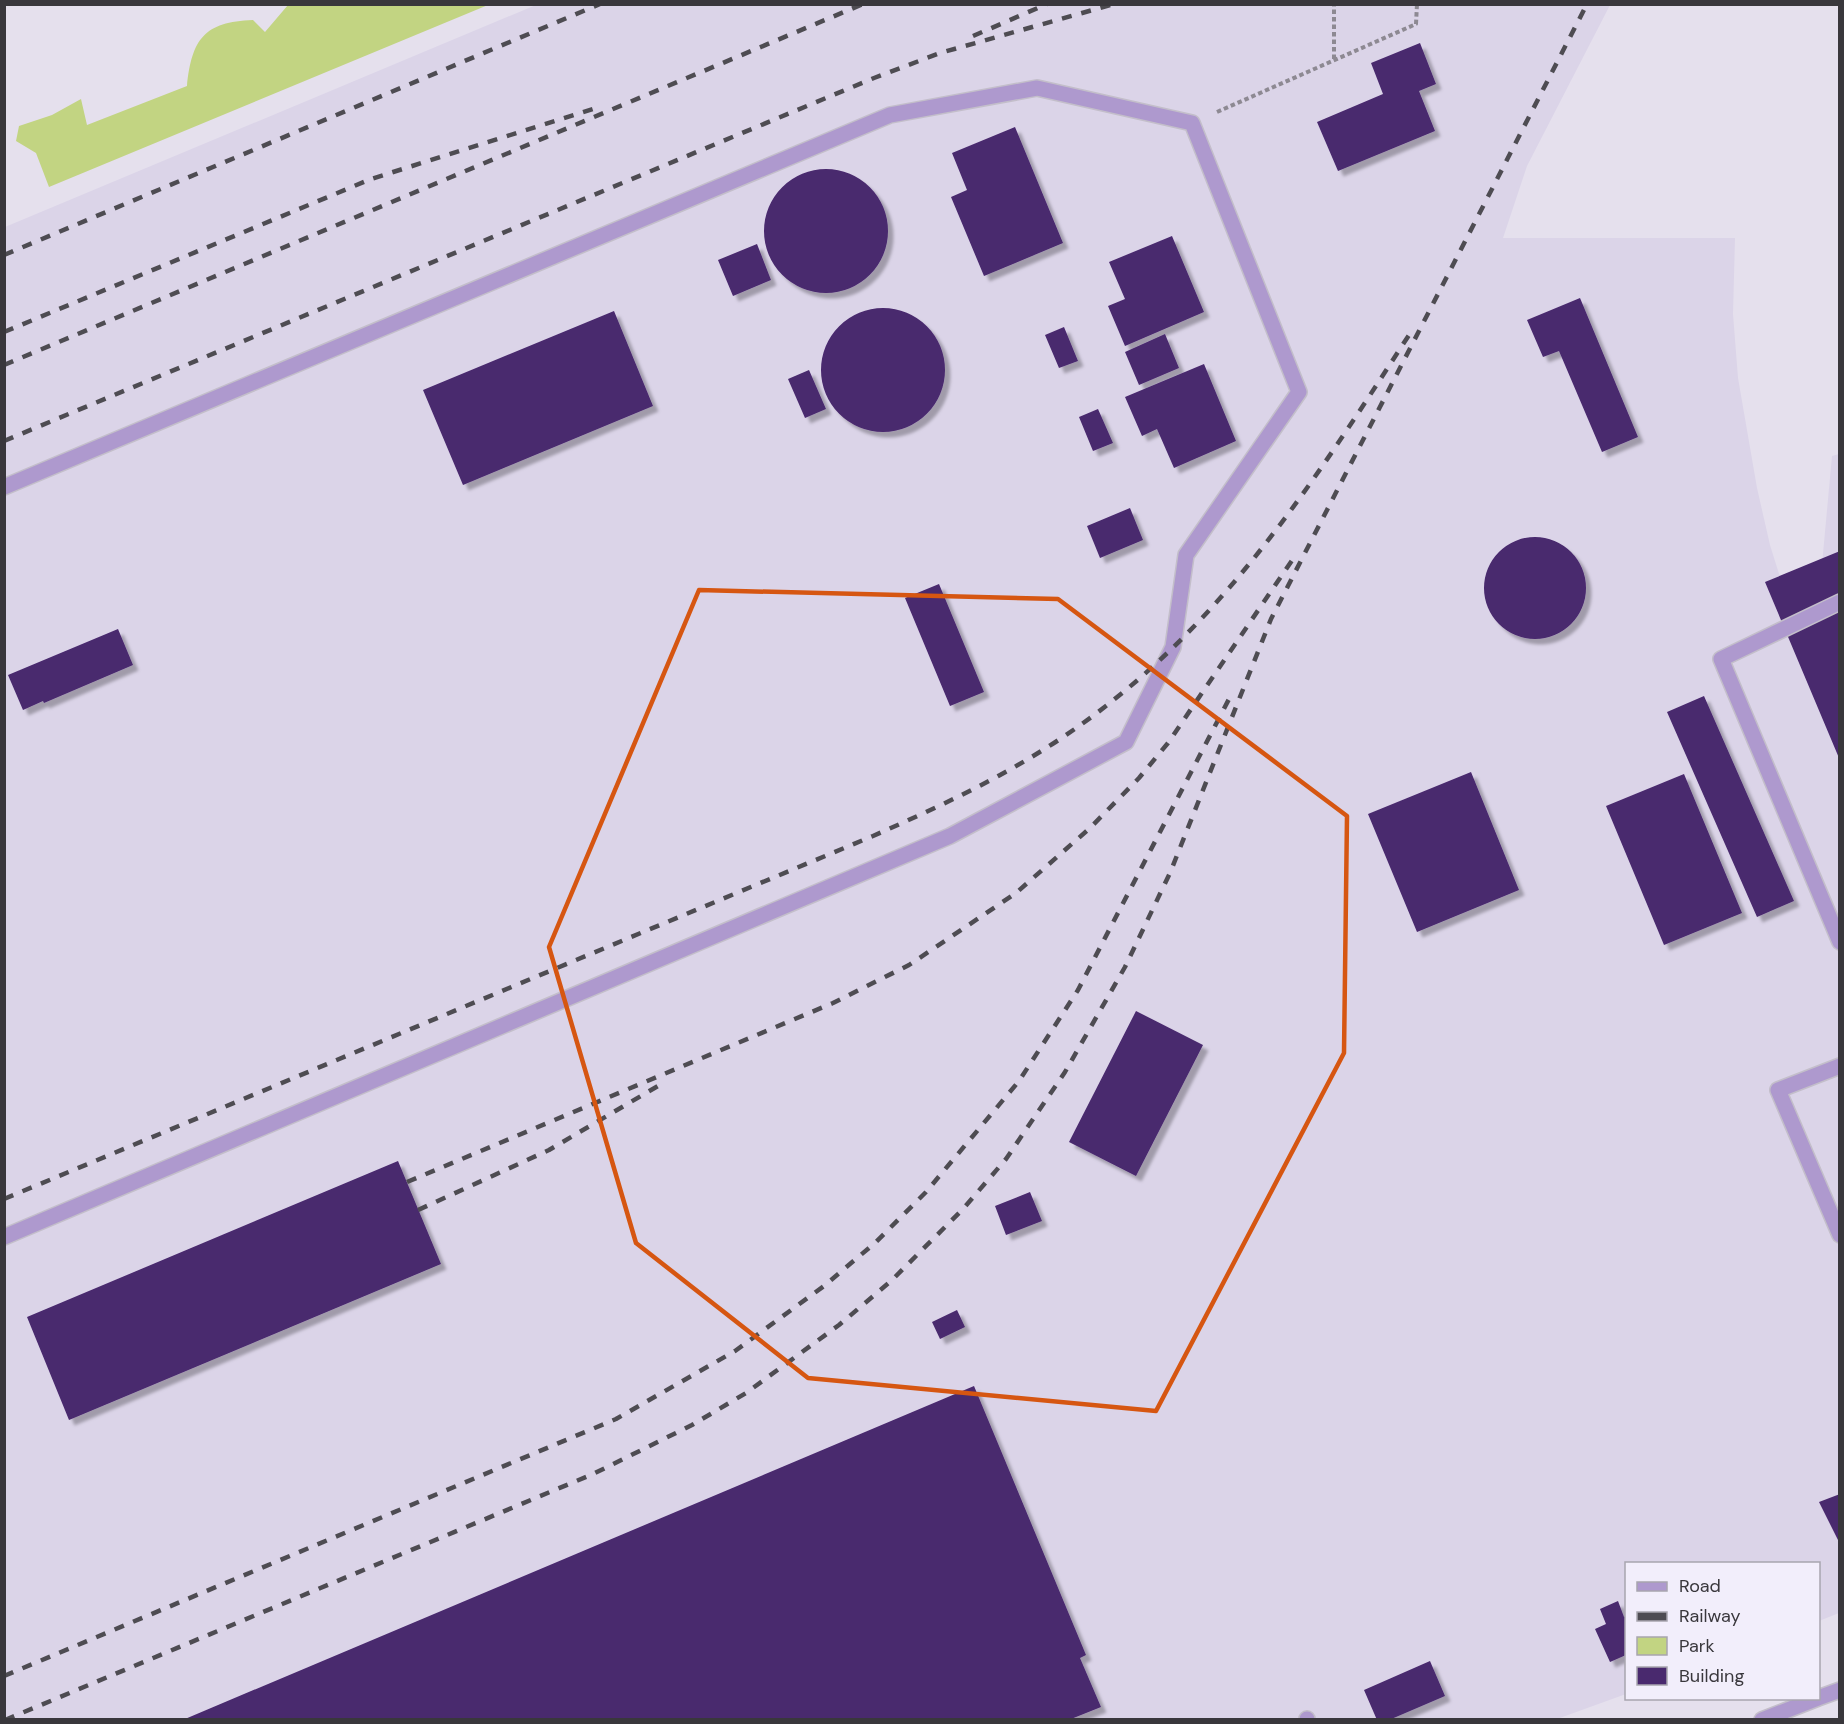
<svg xmlns="http://www.w3.org/2000/svg" width="1844" height="1724" font-family="'DM Sans',sans-serif">
<style>
.built{fill:#dbd4e8}
.green{fill:#c2d482}
.building{fill:#49296e;filter:url(#shadow)}
.lines{fill:none;stroke-linecap:round;stroke-linejoin:round}
.minor-casing{stroke:#c3beca;stroke-width:18}
.path{stroke:#8d8992;stroke-width:4;stroke-dasharray:4.5 3;stroke-linecap:butt}
.minor{stroke:#ae99ce;stroke-width:15}
.rail{stroke:#4e4c52;stroke-width:4.5;stroke-dasharray:10 10;stroke-linecap:butt}
.marked{fill:none;stroke:#d65611;stroke-width:4.5;stroke-linejoin:round}
</style>
<defs>
<filter id="shadow"><feDropShadow dx="5.5" dy="5.5" stdDeviation="1.5" flood-color="#0004"/></filter>
</defs>
<rect width="100%" height="100%" fill="#e5e0ed"/>
<path class="built" d="M536 5H1610L1527 166 1503 238H1735L1733 314 1738 378 1757 488 1770 545 1790 609 1819 597 1832 456 1839 454V1613L1819 1621 1818 1564H1626V1694L1557 1719 5 1720V227Z"/>
<path class="green" d="M288 5H488L49 187 36 153 16 141 19 126 52 115 81 99 87 125 187 86C192 39 204 22 253 20L265 32Z"/>
<path class="building" d="M1420 43 1436 84 1419 91 1435 131 1338 171 1317 122 1383 94 1371 63Z
M1015 127 1063 243 984 276 951 197 967 190 952 153Z
M764 231a62 62 0 1 1 124 0a62 62 0 1 1-124 0Z
M1172 236 1204 312 1125 346 1108 306 1125 299 1109 262Z
M757 244 771 280 733 296 718 260Z
M1580 298 1638 437 1602 452 1559 351 1543 357 1527 320Z
M821 370a62 62 0 1 1 124 0a62 62 0 1 1-124 0Z
M614 311 653 406 463 485 423 390Z
M1064 327 1078 361 1059 368 1045 335Z
M1165 334 1179 368 1139 385 1125 352Z
M1204 364 1236 441 1174 468 1157 429 1142 436 1125 397Z
M809 370 826 409 805 418 788 379Z
M1098 409 1113 443 1093 451 1079 417Z
M1130 508 1143 540 1100 558 1087 526Z
M1484 588a51 51 0 1 1 102 0a51 51 0 1 1-102 0Z
M1840 551V758H1839L1765 582Z
M939 584 984 692 950 706 905 598Z
M118 629 133 665 44 703 43 701 23 710 8 675Z
M1704 696 1794 901 1757 917 1667 712Z
M1471 772 1519 890 1417 932 1368 814Z
M1684 774 1742 913 1664 945 1606 806Z
M1136 1011 1203 1045 1136 1176 1069 1142Z
M398 1161 441 1264 69 1420 27 1317Z
M1030 1192 1042 1221 1006 1235 995 1206Z
M957 1310 965 1327 940 1339 932 1322Z
M974 1386 1086 1655 1080 1658 1101 1707 1071 1719H185Z
M1840 1494V1542H1839L1819 1502Z
M1618 1601 1624 1617 1626 1616V1655L1610 1662 1595 1629 1606 1624 1600 1609Z
M1430 1661 1445 1696 1389 1720H1377L1364 1690Z"/>
<g class="lines">
<g class="minor-casing">
<path id="minor" d="M4 487 890 115 1037 88 1192 123 1299 392 1186 555 1173 647 1126 742 950 836 4 1237
M1840 602 1721 659 1840 942
M1840 1066 1778 1090 1840 1235
M1818 1698 1840 1690
M1307 1719V1720
M1762 1720 1818 1698"/>
</g>
<path class="path" d="M1334 59V4
M1217 112 1416 24 1417 4"/>
<use href="#minor" class="minor"/>
<path class="rail" d="M973 36 1047 4
M4 255 600 4
M4 332 371 179 599 107
M4 365 863 4
M4 441 874 78 940 53 1114 4
M407 1182 833 1003 909 965 1016 893 1090 828 1139 778 1168 743 1295 556
M4 1199 873 836C936 808 997 780 1054 743 1214 639 1308 491 1409 335
M418 1210 549 1150 663 1083
M4 1676 616 1419 735 1351 824 1286 876 1242 926 1192 1019 1081 1078 990 1229 699
M5 1720 593 1474 692 1425 746 1393 839 1325 891 1281 963 1209 1006 1159 1065 1072 1125 967 1170 873 1271 619 1587 4"/>
</g>
<path class="marked" d="M699 590 1058 599 1347 816 1344 1053 1156 1411 808 1378 636 1243 549 947Z"/>
<rect width="1844" height="1724" fill="none" stroke="#39373c" stroke-width="12"/>
<rect x="1625" y="1562" width="195" height="138" fill="#f2eefb" stroke="#a8a5af" stroke-width="1.5"/>
<rect x="1637" y="1582" width="30" height="9" fill="#ae99ce" stroke="#a8a5af" stroke-width="1.5"/>
<text x="1679" y="1592" font-size="18" fill="#39373c">Road</text>
<rect x="1637" y="1612" width="30" height="9" fill="#4e4c52" stroke="#a8a5af" stroke-width="1.5"/>
<text x="1679" y="1622" font-size="18" fill="#39373c">Railway</text>
<rect x="1637" y="1637" width="30" height="18" fill="#c2d482" stroke="#a8a5af" stroke-width="1.5"/>
<text x="1679" y="1652" font-size="18" fill="#39373c">Park</text>
<rect x="1637" y="1667" width="30" height="18" fill="#49296e" stroke="#a8a5af" stroke-width="1.5"/>
<text x="1679" y="1682" font-size="18" fill="#39373c">Building</text>
</svg>
